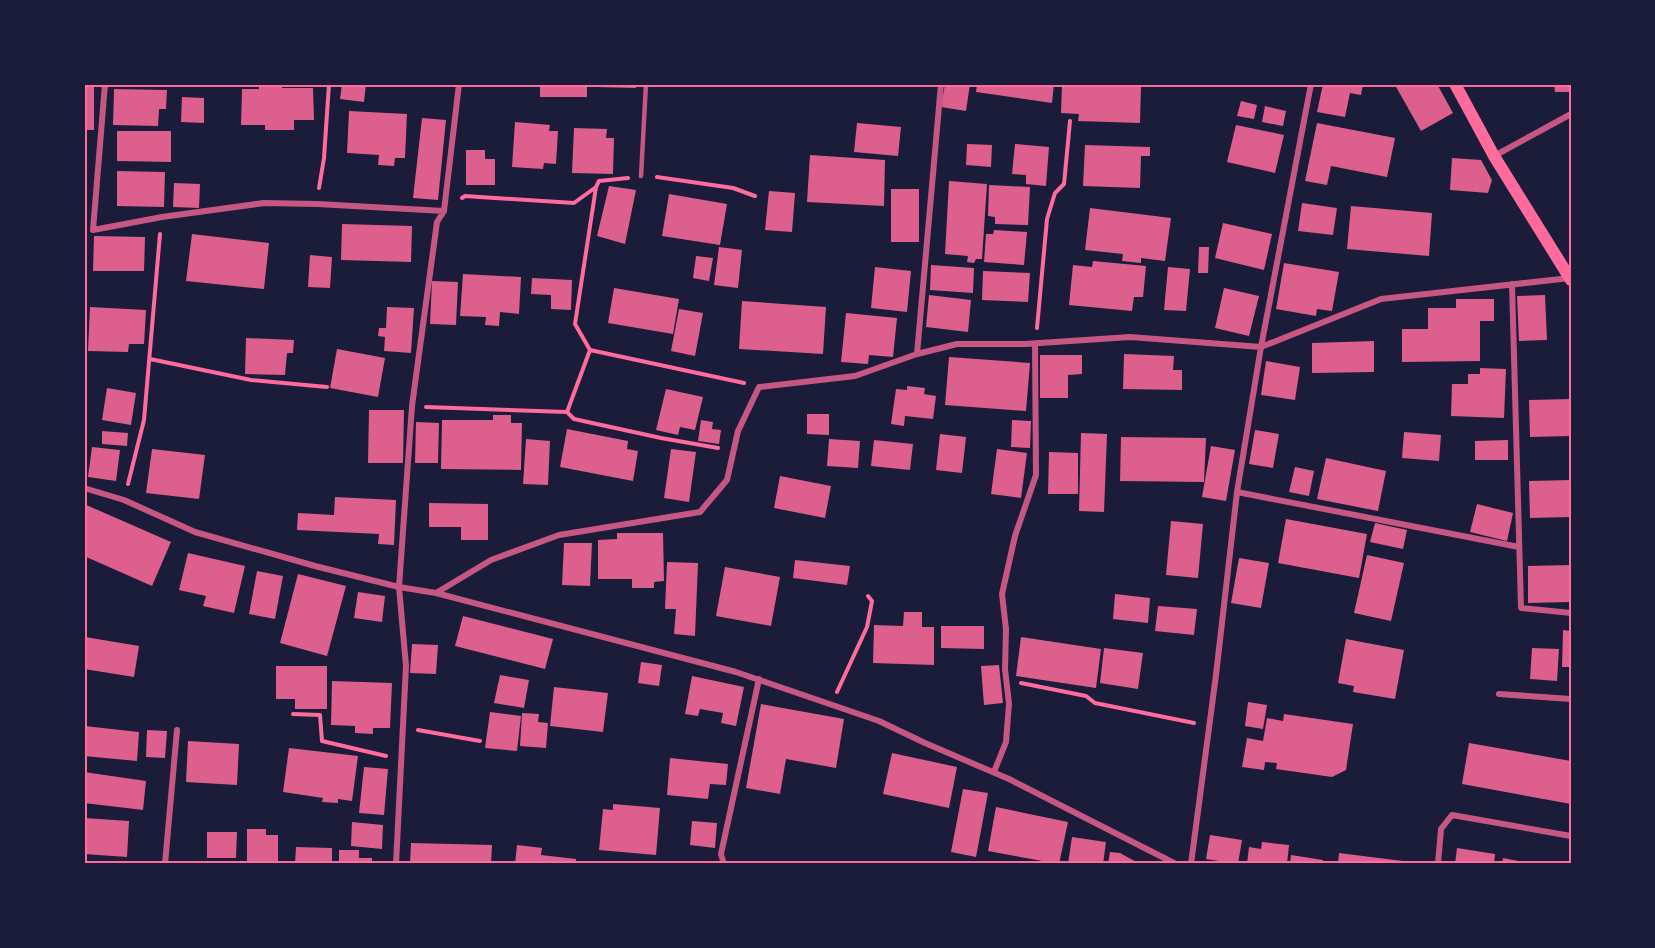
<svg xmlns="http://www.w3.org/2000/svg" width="1655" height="948" font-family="'Asap Condensed',sans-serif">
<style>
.building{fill:#dd5f8e}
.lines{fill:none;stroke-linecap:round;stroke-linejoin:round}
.path{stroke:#ff6b9d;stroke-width:4}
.service{stroke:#c65784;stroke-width:4.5}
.minor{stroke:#c65784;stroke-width:6}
.secondary{stroke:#ff6b9d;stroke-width:12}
.neatline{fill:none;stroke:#ff6b9d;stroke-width:2}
</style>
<rect width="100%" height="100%" fill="#1b1b3a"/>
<path class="building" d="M259 84H282V88H313L314 120H294V130H265V125H241L242 89H259Z
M342 84H366L364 102 340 99Z
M540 84H587V97H540Z
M595 84H636V88L595 87Z
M945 84H970L966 111 941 107Z
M977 84H1054L1052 103 976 92Z
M1062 84H1119V86H1141L1140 123 1078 121 1079 114 1061 113Z
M1323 84H1363L1361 95 1350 93 1345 117 1317 112Z
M1397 84H1437L1453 113 1421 131 1395 85Z
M1554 84H1571V92H1555Z
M84 85H94V130H84Z
M114 89 167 90 166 109H159L158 126 113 125Z
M182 97 204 98V123L181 122Z
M1241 101 1257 105 1254 119 1237 116Z
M1265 106 1286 111 1283 126 1262 122Z
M349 111 407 114 405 158H395L394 166 378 165 379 155 347 153Z
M422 118 446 120 438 200 413 198Z
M515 122 550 125 549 131H558L556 164 544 163 543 169 512 167Z
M857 123 901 127 898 156 854 152Z
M1317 123 1395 138 1387 177 1331 166 1327 185 1305 181Z
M1236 125 1284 135 1275 173 1227 162Z
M574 128 607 129 606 138H614L613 174 572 173Z
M117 131H171V162L117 161Z
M967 144 992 145 991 167 966 165Z
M1015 144 1049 147 1046 186 1026 184V175L1012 174Z
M1085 145 1150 147V156H1141L1140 188 1083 186Z
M466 150H485V159H495V185H466Z
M810 155 885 160 884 206 807 202Z
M1452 158 1481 160 1492 180 1488 193 1450 190Z
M117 171 165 172 164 207 117 206Z
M949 181 987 184 982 259H976L974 263 967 262 968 256 945 254Z
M174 183 200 184 199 208 173 207Z
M989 185 1030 187 1028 225 995 224V217L988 216Z
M609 186 636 190 625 244 597 236Z
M891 189H919V242H891Z
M769 191 795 193 792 232 765 230Z
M669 194 727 204 720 245 662 236Z
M1302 203 1337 208 1333 235 1298 231Z
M1351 206 1432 213 1429 256 1347 249Z
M1090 208 1171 218 1165 261 1141 258V263L1122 261 1123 254 1085 250Z
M1223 223 1272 234 1264 270 1215 258Z
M342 224 412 226 411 262 341 260Z
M994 230 1027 232 1024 265 984 262 986 234H993Z
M192 234 269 243 264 289 186 281Z
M94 236 145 237 144 271H93Z
M719 247 742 250 738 288 714 285Z
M1199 247H1209L1208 273H1198Z
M310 255 332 257 330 288 308 287Z
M696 256 713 258 709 281 693 278Z
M1093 261 1146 266 1143 297H1134L1132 311 1069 305 1073 265 1092 267Z
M1284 263 1339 272 1332 311 1317 309 1316 316 1276 309Z
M931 265 974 268 973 293 930 290Z
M875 267 911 271 907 312 871 308Z
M1168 267 1190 269 1186 311 1164 310Z
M983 271 1030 273 1028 302 982 300Z
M463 274 521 277 519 314 500 312 499 326 485 325 486 317 460 316Z
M532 278 572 280 571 310 551 309V295L531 294Z
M432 281 458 282 456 325 430 324Z
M614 288 679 299 673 334 608 323Z
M1224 288 1259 296 1249 336 1215 328Z
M929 295 971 300 968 332 926 327Z
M1545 295 1547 340 1519 341 1517 296Z
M1456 299H1494V321H1480V361L1402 362V329H1428V308H1456Z
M742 301 826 307 823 354 739 349Z
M90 307 146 310 144 344H129L128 352 88 351Z
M387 307 414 308 411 353 384 351 385 337 378 336 379 328H386Z
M679 309 703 313 695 356 671 351Z
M846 313 897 318 893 357 869 355 868 364 841 362Z
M246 338 294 340 293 353H287L285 375 245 374Z
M1374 341V372L1312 373V343Z
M337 349 385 358 378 397 330 388Z
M1124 354 1174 356 1173 370H1182V390L1123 389Z
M1040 355H1082V374L1068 375V398H1040Z
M949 357 1030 363 1026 411 945 405Z
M1266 361 1300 367 1295 400 1261 395Z
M1480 368 1506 369 1504 418 1451 416 1452 384H1468V374H1480Z
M907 386 925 388 924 394 936 396 933 419 905 416 904 426 891 424 896 389 907 390Z
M107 388 136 393 131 425 102 420Z
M666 389 703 397 695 430 680 427 678 435 656 430Z
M1571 399V436L1530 437 1529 400Z
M369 410H404L403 463H368Z
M807 414H829V435L807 434Z
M493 415H511V423H522L521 470 441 469 442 420H493Z
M701 420 713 422 712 429 721 430 719 444 698 441Z
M1012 420 1031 421 1030 448 1011 447Z
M416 422 439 423 438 463H415Z
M567 429 628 441 627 449 638 451 633 481 560 467Z
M1255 430 1279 434 1273 468 1249 464Z
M102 431 128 433 127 446 102 444Z
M1404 432 1441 435 1439 461 1402 458Z
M1081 433 1107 434 1104 512 1079 511Z
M940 434 966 437 962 473 936 470Z
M1121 437 1206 438 1204 482 1120 481Z
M526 439 550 441 548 485 523 484Z
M829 439 860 441 858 468 827 466Z
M874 440 913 444 910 470 871 466Z
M1508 440V460H1475V441Z
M1211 446 1235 450 1226 501 1202 497Z
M92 447 120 450 116 481 88 477Z
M152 449 205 455 199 499 146 493Z
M671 449 696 452 689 502 664 498Z
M997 449 1027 453 1021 498 991 494Z
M1049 452 1078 453V494H1048Z
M1326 458 1386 471 1378 511 1317 499Z
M1295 467 1314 471 1309 496 1289 492Z
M780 476 831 486 825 518 774 508Z
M1571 480V517L1530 518 1529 481Z
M335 497 396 500 394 545 378 544 379 534 297 530 298 513 334 515Z
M429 503 488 504V540H461V527H429Z
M84 504 171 542 152 586 84 556Z
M1477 504 1513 513 1507 541 1470 532Z
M1286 519 1367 534 1359 578 1278 563Z
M1171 521 1203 524 1198 578 1166 575Z
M1375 523 1407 530 1403 549 1370 542Z
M617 533H663L664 581 654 582V588H632V579H598V540L617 539Z
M564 543H592L590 586 562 585Z
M188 553 245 566 234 613 203 606 206 596 179 590Z
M1367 555 1404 563 1391 621 1354 613Z
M1239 558 1269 563 1261 608 1231 603Z
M795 560 850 566 847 585 793 578Z
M667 562 698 563 695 636 674 634 676 609H665Z
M1571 565V602L1528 603V566Z
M725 567 780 577 771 626 716 616Z
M257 571 283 576 275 619 249 614Z
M298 574 346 586 327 656 280 643Z
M358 592 385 596 382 622 354 618Z
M1115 594 1150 598 1148 623 1113 619Z
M1158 606 1197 609 1194 635 1155 631Z
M904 612H922V627H934V665L873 663 874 625 903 626Z
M463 616 553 639 545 669 455 646Z
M941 626H984V649L941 648Z
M1563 630 1571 631V667H1562Z
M85 637 139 646 134 677 84 669Z
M1021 637 1101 649 1096 688 1016 676Z
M1346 639 1404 650 1395 699 1353 692 1354 686 1338 683Z
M412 644 438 645 436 674 410 673Z
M1104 648 1143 653 1138 689 1100 683Z
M1532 648 1559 649 1557 681 1530 679Z
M641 662 662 665 659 686 638 683Z
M999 665 1003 703 984 705 981 666Z
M276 666H327V709H295V699H276Z
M500 675 529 680 524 708 494 703Z
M692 676 744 687 736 726 721 723 723 713 700 709 698 716 685 714Z
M332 681 392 683 390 728H373V734L355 733V726L331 725Z
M554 687 608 693 603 732 550 726Z
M1248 702 1267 705 1263 729 1245 726Z
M761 704 844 719 836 768 786 759 780 794 746 788Z
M490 712 521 716 517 751 485 748Z
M522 713 539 714 538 722 548 723 546 748 520 746Z
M1284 714 1353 724 1346 770 1332 777 1276 769 1277 763 1265 762 1264 770 1242 767 1247 738 1263 741 1267 718 1283 721Z
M84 726 139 732 137 761 84 756Z
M147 730 167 731 165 758 146 757Z
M188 741 239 744 237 785 186 782Z
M1469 743 1571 761V804L1462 784Z
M289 748 358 756 352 801 338 799V803L322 802 323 798 283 792Z
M892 753 957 767 949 808 883 794Z
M670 758 728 764 726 785 710 784 708 799 667 795Z
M364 767 388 769 384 815 359 813Z
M84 772 146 781 143 810 84 803Z
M963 789 988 793 976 857 951 852Z
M613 804 660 808 656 855 599 850 603 809 613 810Z
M996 807 1068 822 1059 864 988 851Z
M84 818 129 821 127 857 84 854Z
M692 821 717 823 715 848 690 845Z
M352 822 383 825 382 849 351 846Z
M247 829H266V835H278V862H247Z
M207 832H237L236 858H207Z
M1210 835 1242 840 1238 864 1206 859Z
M1072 837 1106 842 1103 864H1068Z
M1262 842 1289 845 1287 864H1247L1249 847 1261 849Z
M411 843 492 845 491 864H410Z
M517 845 542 848 541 855 576 859V864H515Z
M296 847 332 848V864H295Z
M1457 848 1495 854 1494 864H1455Z
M339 850H359V858H372V864H339Z
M1110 852 1120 853 1140 864H1108Z
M1339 853 1419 863V864H1338Z
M1291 855 1323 860V864H1290Z
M1503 858 1529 863V864H1502Z"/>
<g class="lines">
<path class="path" d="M657 177 733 188 755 196
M596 187 575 324 590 350 744 383
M319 188 324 158 329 84
M462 198 465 196 574 203 596 187 599 181 628 178
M1037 328 1047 219 1055 193 1064 184 1070 121
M150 359 251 380 327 387
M426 407 567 412 574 419 661 438 718 448
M567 412 590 350
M128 484 144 420 160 234
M1021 683 1086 696 1095 703 1194 723
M837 692 867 627 872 601 868 596
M293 714 320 715 322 741 386 756
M418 730 480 741"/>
<path class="service" d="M641 176 646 84"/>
<path class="minor" d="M105 84 93 230 162 217 264 203 317 204 444 211
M1494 156 1571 114
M1512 284 1521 608 1571 613
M917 354 941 84
M84 488 124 500 195 532 315 566 399 587 436 593 736 672 879 721 925 743 1009 779 1176 864
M1237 492 1519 547
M436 593 491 560 559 535 700 512 727 480 738 431 759 387 855 376 917 354 957 344H1025L1130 337 1261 347 1381 299 1570 278
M1499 694 1571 699
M994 772 1006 742 1009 704 1005 669 1006 629 1002 594 1015 536 1036 475 1035 344
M165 864 177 730
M396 864 406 666 399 587 412 406 437 222 444 211 459 84
M724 864 721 854 759 679
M1191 864 1216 675 1237 492 1261 347 1311 84
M1438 864 1441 829 1452 815 1571 836"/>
<path class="secondary" d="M1455 84 1494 156 1571 280"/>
</g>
<rect width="1655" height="948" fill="none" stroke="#1b1b3a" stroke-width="171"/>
<rect x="86" y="86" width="1484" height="776" class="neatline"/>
</svg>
